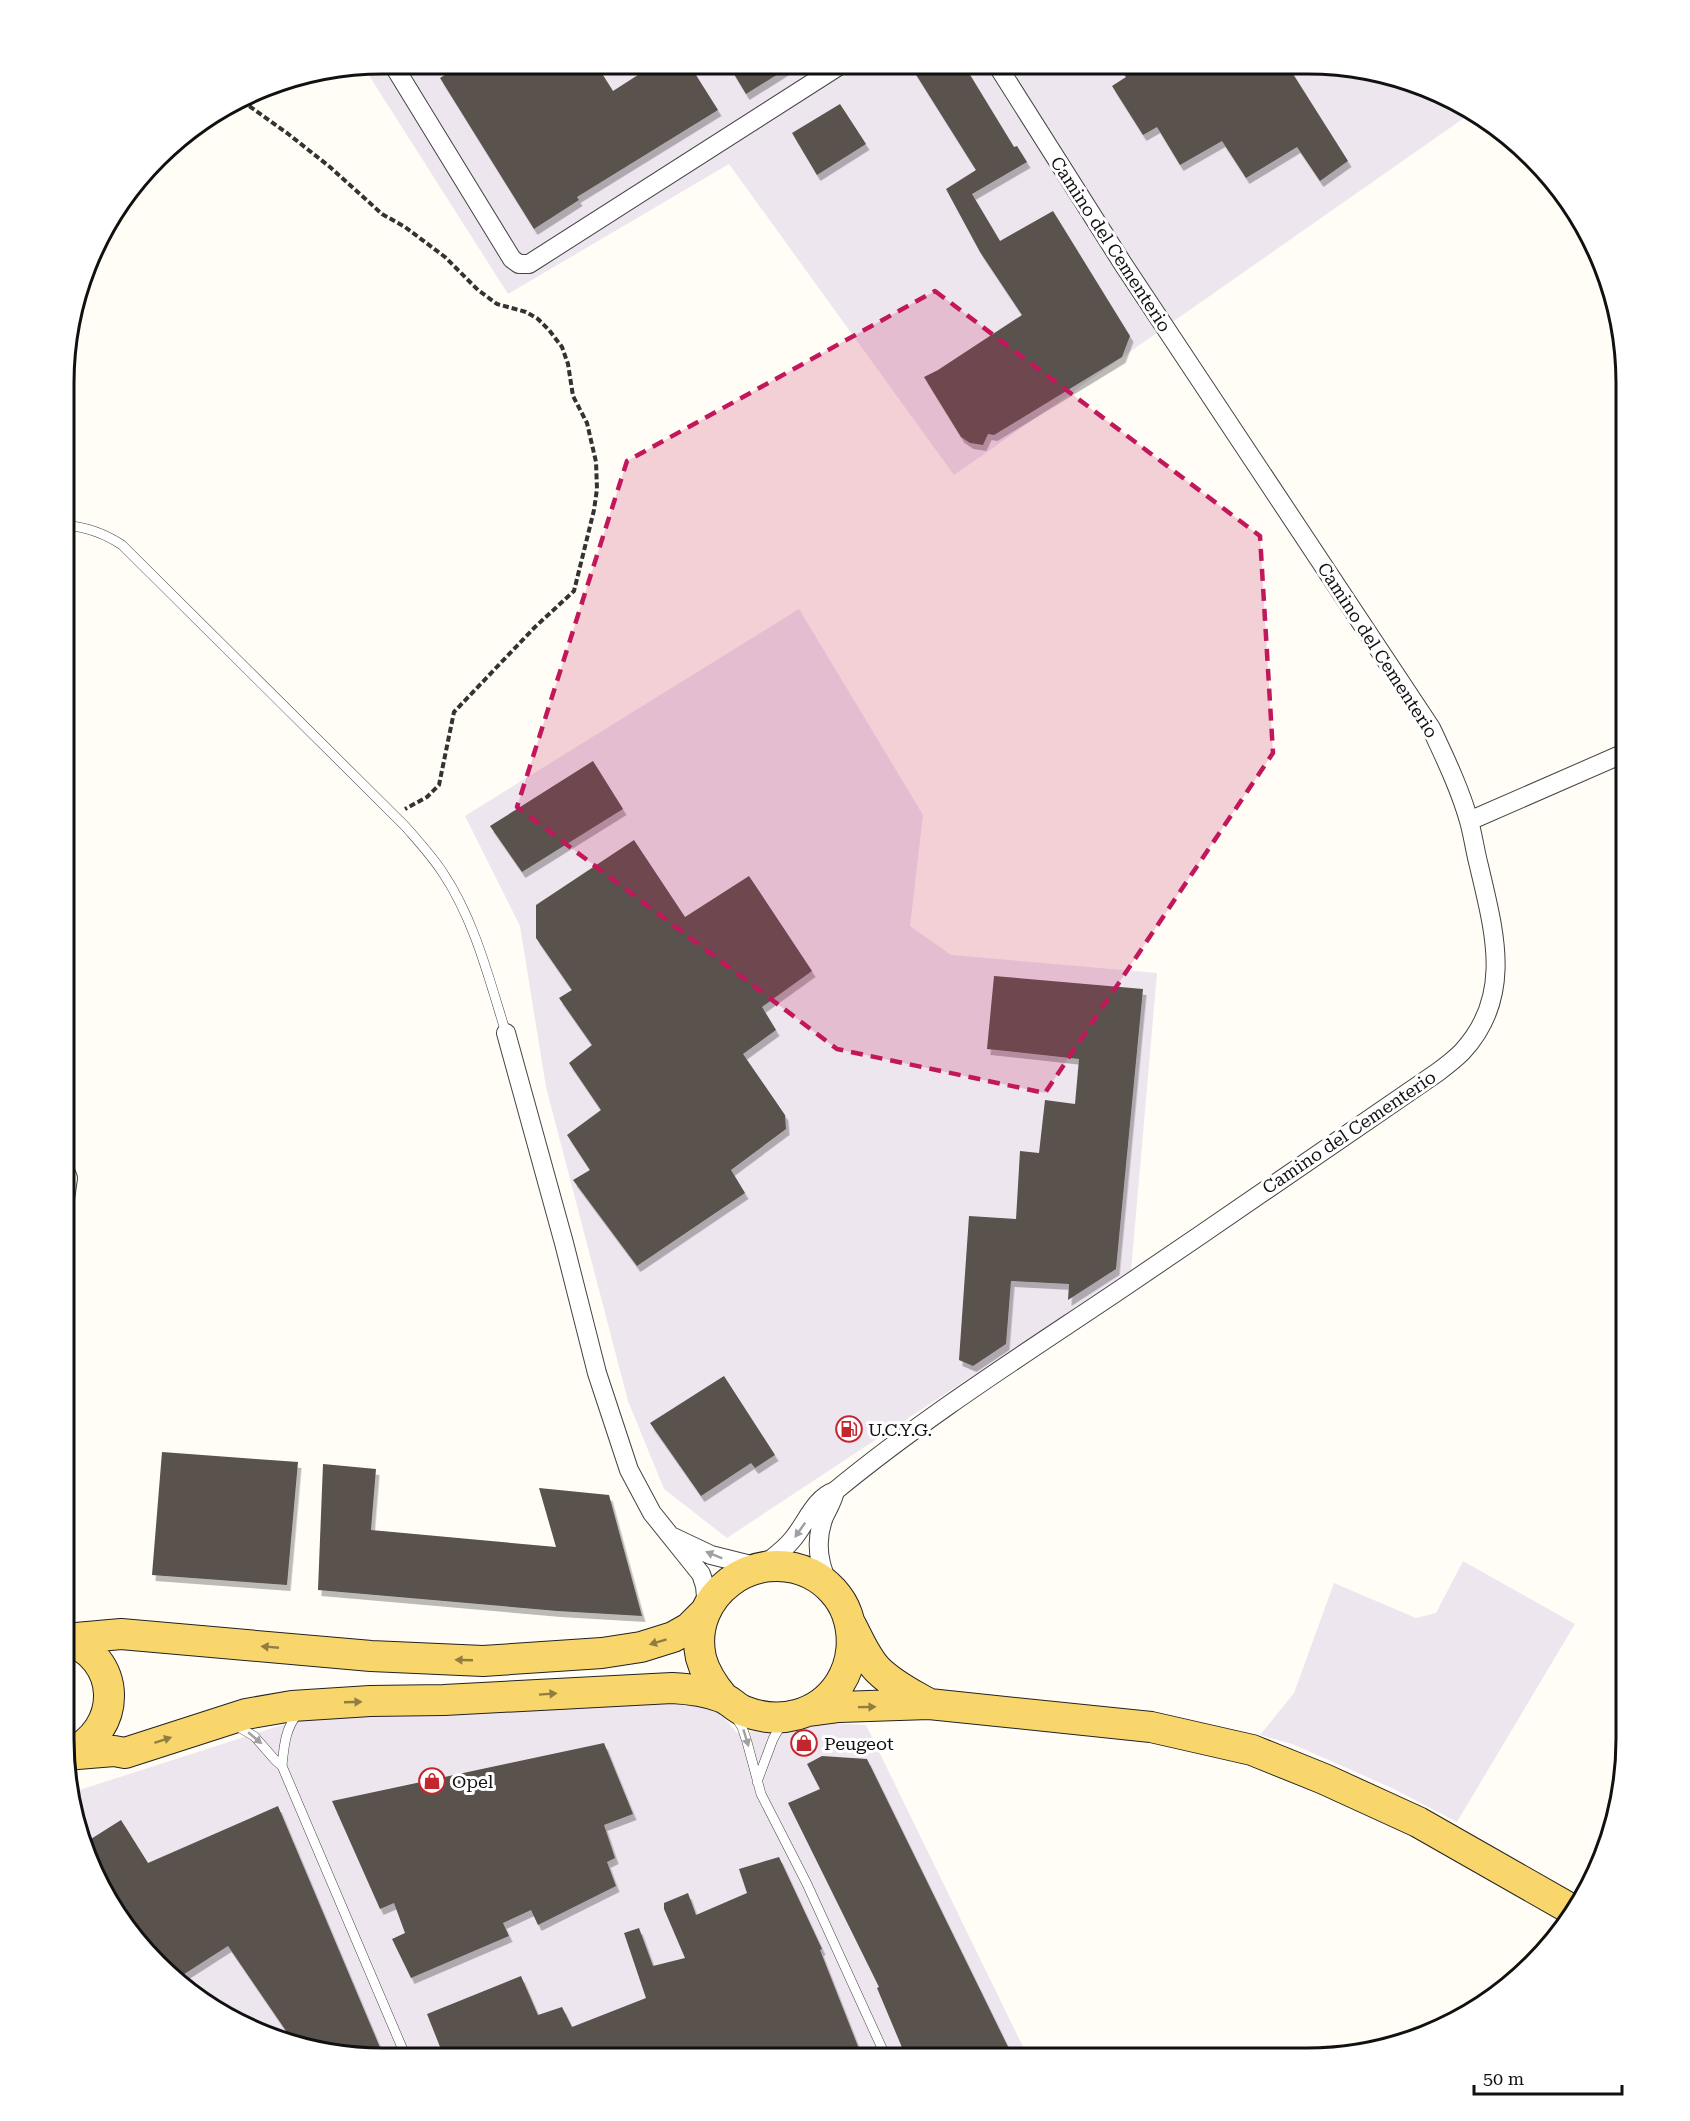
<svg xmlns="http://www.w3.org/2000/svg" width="1690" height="2121" font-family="'Roboto Serif',serif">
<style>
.industrial{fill:#eee6ef}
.building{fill:#5a524d;filter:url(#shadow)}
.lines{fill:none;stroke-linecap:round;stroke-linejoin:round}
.service-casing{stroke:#444;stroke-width:10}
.minor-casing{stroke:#444;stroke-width:20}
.primary-casing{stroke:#222;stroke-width:32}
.path{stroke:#333;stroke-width:4;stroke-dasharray:6 3;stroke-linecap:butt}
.service{stroke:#fff;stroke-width:9}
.minor{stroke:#fff;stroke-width:18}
.primary{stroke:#f9d66b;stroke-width:30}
.oneway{fill:#a0a0a0}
.oneway2{fill:#917d42}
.marked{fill:#c2185b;fill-opacity:0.2;stroke:#c2185b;stroke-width:4.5;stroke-dasharray:12 8;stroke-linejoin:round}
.labels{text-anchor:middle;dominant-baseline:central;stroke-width:6;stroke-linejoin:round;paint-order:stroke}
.street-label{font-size:18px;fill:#111;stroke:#fff}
.poi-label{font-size:18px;fill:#111;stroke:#fff;text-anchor:start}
.rim{fill:none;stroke:#111;stroke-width:3}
</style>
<defs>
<filter id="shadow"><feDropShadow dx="3.5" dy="6" stdDeviation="0" flood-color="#0004"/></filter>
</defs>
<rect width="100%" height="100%" fill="#fffdf5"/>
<path class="industrial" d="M382 63 1350 66 1430 87 1474 111 954 475 729 164 508 294 363 66Z
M799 609 923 815 910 926 951 955 1157 973 1131 1271 727 1538 664 1489 628 1401 546 1087 520 926 465 816Z
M1463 1561 1575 1624 1457 1822 1392 1788 1292 1744 1260 1735 1294 1693 1334 1583 1416 1618 1436 1613Z
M679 1698 719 1711 737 1733 831 1723 866 1725 1028 2057H361L280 2041 205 2004 156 1964 106 1898 74 1822 70 1793 310 1716Z"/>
<path class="building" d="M463 63 596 64 613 91 655 64H689L718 110 577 197 579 200 534 229 440 78Z
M728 64H794L746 94Z
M910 65H964L1014 147 1017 146 1027 162 972 194 1000 241 1053 211 1130 336 1122 357 994 435 988 434 983 445 970 443 961 437 924 377 938 370 1022 315 980 252 946 189 976 170Z
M1118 65 1288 66 1348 161 1320 181 1297 147 1246 178 1222 141 1180 165 1157 127 1143 135 1112 86 1126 77Z
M840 104 866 144 817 175 792 133Z
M593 761 623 809 522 872 490 826Z
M634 840 685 917 749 876 812 971 762 1007 776 1030 743 1054 785 1115 786 1129 731 1170 745 1193 637 1266 573 1180 590 1170 567 1135 601 1110 569 1063 592 1045 559 998 572 990 536 938V905Z
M994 976 1143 989 1116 1269 1068 1300 1069 1284 1011 1281 1006 1344 973 1366 959 1360 969 1216 1016 1219 1020 1151 1039 1153 1045 1100 1075 1104 1079 1059 987 1049Z
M724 1376 775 1455 755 1468 751 1463 701 1496 650 1423Z
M162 1452 298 1462 287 1585 152 1575Z
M323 1464 376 1469 371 1530 556 1547 539 1488 609 1495 642 1616 557 1611 318 1590Z
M604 1743 633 1814 604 1825 615 1858 607 1862 616 1886 538 1925 531 1910 503 1923 509 1936 411 1978 392 1939 405 1933 394 1903 380 1909 332 1801Z
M822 1756 867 1759 1013 2057H906L877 1988 879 1987 788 1803 820 1789 807 1764Z
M278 1806 384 2057H361L295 2044 228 1946 175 1980 156 1964 106 1898 83 1844 121 1820 148 1863Z
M779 1857 822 1949 820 1950 861 2054 852 2057H444L427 2014 521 1976 538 2015 562 2007 572 2027 646 1998 624 1933 639 1928 653 1966 685 1958 664 1909V1903L688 1893 696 1915 747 1893 739 1869Z"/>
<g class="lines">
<g class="service-casing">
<path id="service" d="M65 525C87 527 104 533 122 545L405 826C418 841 432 856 443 873 475 921 489 979 506 1033
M298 1713C285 1729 284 1746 282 1766L406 2057
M735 1716 742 1727 747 1742 761 1794 807 1884 886 2057
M235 1725 254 1736 276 1761 282 1766
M757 1782 773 1739 782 1723"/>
</g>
<g class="minor-casing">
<path id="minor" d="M392 63 512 259 519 264H529L842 64
M1469 821 1627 752
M506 1033 564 1243 597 1373 629 1470 652 1513 701 1574 705 1586 707 1608
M64 1206 68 1178 64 1168
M673 1537 711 1555 759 1567
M763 1566C773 1557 783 1551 792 1540 806 1524 814 1498 835 1491 926 1416 1026 1353 1124 1287 1229 1216 1333 1144 1438 1072 1446 1066 1455 1059 1462 1052 1514 996 1494 931 1479 866 1475 851 1473 835 1469 821 1460 789 1445 758 1431 728L1123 264 997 65
M828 1583C818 1562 815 1540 824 1517 828 1508 833 1501 835 1491"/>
</g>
<g class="primary-casing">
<path id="primary" d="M851 1625C859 1640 866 1658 878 1670 893 1685 912 1694 929 1704
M63 1638C123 1657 124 1730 68 1754
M65 1639 121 1634 371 1656 483 1661 602 1653 641 1647 673 1637 689 1628 706 1611
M809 1711 839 1707 929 1704 1151 1727 1252 1750 1324 1779 1418 1822 1576 1912
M65 1755 114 1751 125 1753 246 1714 292 1706 370 1701 444 1700 672 1688C689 1689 706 1691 721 1697 730 1700 736 1708 744 1711 779 1725 819 1716 840 1683 853 1662 855 1637 847 1614 841 1597 827 1582 811 1574 755 1546 687 1595 701 1658 705 1673 713 1685 723 1697"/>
</g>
<path class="path" d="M242 101 287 133 330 167 382 214 405 227 445 257 478 290 497 304 526 312 538 319 549 330 562 347 568 364 573 396 587 423 596 462 597 489 594 510 574 591 535 627 454 712 439 785 427 797 405 809"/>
<use href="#service" class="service"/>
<use href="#minor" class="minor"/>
<use href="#primary" class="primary"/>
</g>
<defs><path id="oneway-solid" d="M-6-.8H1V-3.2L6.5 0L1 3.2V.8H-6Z" transform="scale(1.5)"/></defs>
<g class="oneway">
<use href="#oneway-solid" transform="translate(800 1530) rotate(125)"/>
<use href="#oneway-solid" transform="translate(714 1555) rotate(-158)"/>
<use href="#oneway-solid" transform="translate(255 1738) rotate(40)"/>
<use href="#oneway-solid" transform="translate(746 1738) rotate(73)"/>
</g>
<g class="oneway2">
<use href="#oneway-solid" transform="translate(658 1642) rotate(163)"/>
<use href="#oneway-solid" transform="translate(270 1647) rotate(-175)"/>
<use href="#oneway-solid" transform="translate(464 1660) rotate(-178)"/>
<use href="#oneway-solid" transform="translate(548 1694) rotate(-4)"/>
<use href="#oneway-solid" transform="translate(353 1702) rotate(-2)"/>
<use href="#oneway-solid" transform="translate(867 1707) rotate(-1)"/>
<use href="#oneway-solid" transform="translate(163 1740) rotate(-18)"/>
</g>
<path class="marked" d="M935 291 1260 536 1273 753 1045 1093 837 1049 517 807 627 461Z"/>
<defs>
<g id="fuel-ring" transform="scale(1.35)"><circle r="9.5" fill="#fff" stroke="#c4262e" stroke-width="1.5"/><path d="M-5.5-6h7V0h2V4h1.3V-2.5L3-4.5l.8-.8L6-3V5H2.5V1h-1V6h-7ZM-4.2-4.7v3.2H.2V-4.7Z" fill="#c4262e"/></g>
<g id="shop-ring" transform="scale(1.35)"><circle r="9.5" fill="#fff" stroke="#c4262e" stroke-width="1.5"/><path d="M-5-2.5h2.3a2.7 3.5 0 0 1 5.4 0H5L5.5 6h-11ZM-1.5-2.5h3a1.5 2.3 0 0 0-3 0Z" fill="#c4262e"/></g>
</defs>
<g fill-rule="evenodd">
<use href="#fuel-ring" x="849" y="1429"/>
<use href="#shop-ring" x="804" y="1743"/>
<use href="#shop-ring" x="432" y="1781"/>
</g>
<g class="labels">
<g class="street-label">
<text transform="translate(1111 244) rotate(57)">Camino del Cementerio</text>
<text transform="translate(1378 650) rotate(57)">Camino del Cementerio</text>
<text transform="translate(1349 1132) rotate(-34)">Camino del Cementerio</text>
</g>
<g class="poi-label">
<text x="868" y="1429">U.C.Y.G.</text>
<text x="824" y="1743">Peugeot</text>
<text x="452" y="1781">Opel</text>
</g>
</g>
<path d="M0 0H1690V2121H0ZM383 74H1307A309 309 0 0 1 1616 383V1739A309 309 0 0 1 1307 2048H383A309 309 0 0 1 74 1739V383A309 309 0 0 1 383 74Z" fill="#fff" fill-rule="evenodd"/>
<path class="rim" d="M383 74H1307A309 309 0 0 1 1616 383V1739A309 309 0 0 1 1307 2048H383A309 309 0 0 1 74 1739V383A309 309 0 0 1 383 74Z"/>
<path d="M1474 2085v9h148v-9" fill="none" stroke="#111111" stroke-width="3"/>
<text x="1483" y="2085" font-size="18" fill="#111111" stroke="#ffffff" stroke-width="4.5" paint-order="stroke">50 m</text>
</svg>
